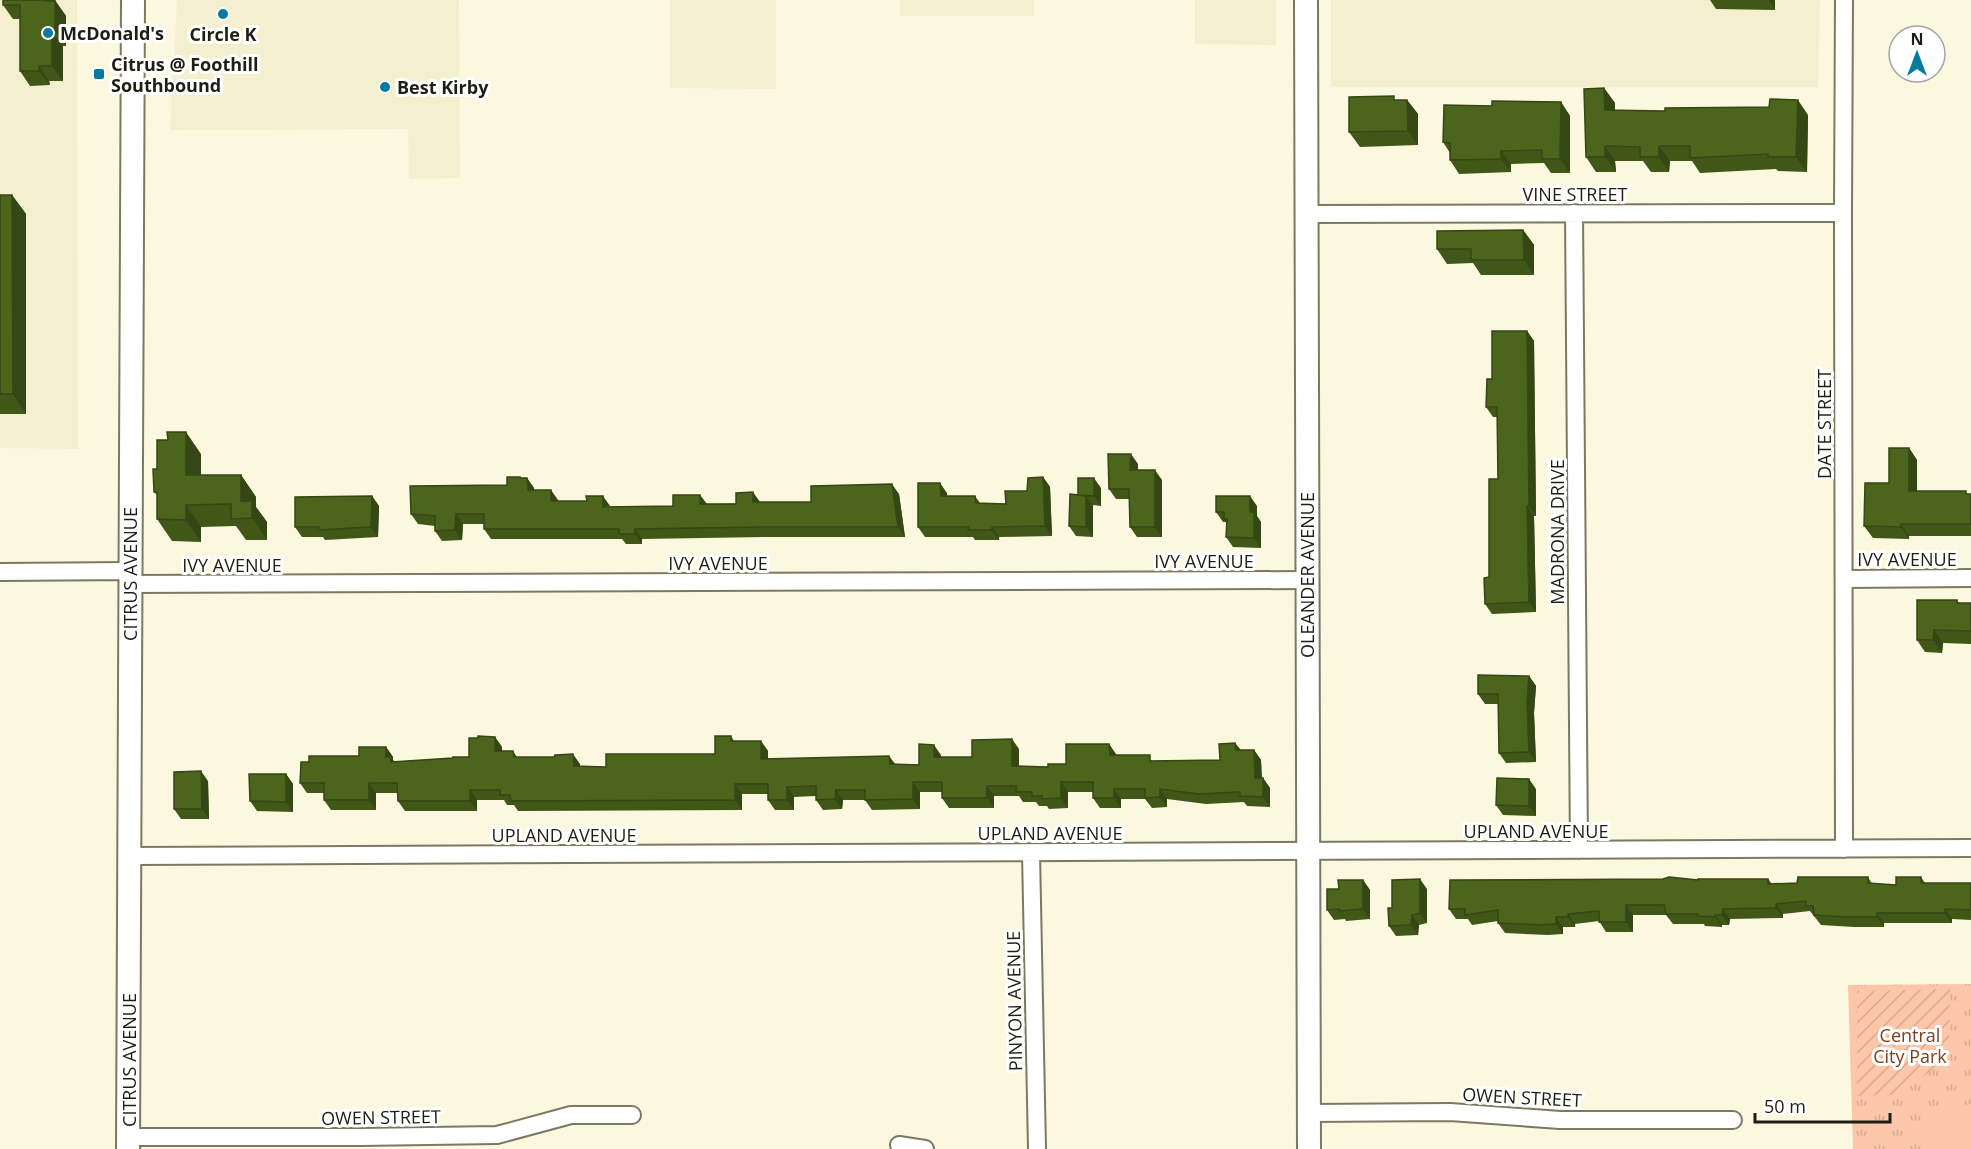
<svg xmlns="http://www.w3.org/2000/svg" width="1971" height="1149" font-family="'Open Sans',sans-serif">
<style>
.built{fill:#f4f0cf}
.park{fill:url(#park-tufts)}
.garden{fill:url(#garden-furrows)}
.pitch{fill:#fbc6aa}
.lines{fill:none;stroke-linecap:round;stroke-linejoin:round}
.street-casing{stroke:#7c7962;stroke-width:20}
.secondary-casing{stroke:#7c7962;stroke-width:26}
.street{stroke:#fff;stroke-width:16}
.secondary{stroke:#fff;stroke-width:22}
.wall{fill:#405718}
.shaded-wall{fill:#344714}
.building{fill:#4b651c;stroke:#344714;stroke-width:1.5}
.poi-dot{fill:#057aa2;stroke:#fff;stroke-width:2}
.labels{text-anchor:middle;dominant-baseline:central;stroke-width:6;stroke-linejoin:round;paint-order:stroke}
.poi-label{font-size:18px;font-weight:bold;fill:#1f1e15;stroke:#fff;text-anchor:start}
.street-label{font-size:18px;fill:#1f1e15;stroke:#fff}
.park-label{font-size:18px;fill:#7d411d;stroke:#fff}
</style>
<defs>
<pattern id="park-tufts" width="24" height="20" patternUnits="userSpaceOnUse" patternTransform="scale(1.5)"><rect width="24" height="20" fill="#fbc6aa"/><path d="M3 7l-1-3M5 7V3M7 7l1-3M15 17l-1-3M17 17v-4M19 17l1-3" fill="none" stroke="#d7aa91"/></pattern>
<pattern id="garden-furrows" width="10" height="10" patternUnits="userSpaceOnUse" patternTransform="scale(1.5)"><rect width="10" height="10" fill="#fbc6aa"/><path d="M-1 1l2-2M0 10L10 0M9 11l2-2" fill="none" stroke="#d7aa91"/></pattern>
</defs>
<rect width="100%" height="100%" fill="#fcf8df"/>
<path class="built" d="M0 0H77L78 449 0 448Z
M177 0H459L460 178 409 179 408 129 170 130Z
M670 0H776V89L670 88Z
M900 0H1034V16H900Z
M1195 0H1276V45L1195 44Z
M1331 0H1820L1818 87H1331Z"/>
<path class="park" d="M1971 984V1149H1853L1848 985Z"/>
<path class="garden" d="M1950 989 1949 1058 1896 1095 1857 1096V991Z"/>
<path class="pitch" d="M1971 1104V1149H1929L1922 1114Z"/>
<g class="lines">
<g class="street-casing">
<path id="street" d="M1574 213 1579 850
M1306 214 1843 213
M0 572 130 571
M1844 579 1971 578
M130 584 1307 580
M1844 849 1843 213 1844 0
M1031 853 1037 1149
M130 856 1971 848
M1308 1113 1450 1112 1560 1120H1733
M128 1137H360L497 1135 571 1115H632
M899 1145 925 1149"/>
</g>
<g class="secondary-casing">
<path id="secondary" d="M1306 0 1309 1149
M128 1149 133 0"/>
</g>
<use href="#street" class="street"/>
<use href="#secondary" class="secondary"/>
</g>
<path class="wall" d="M3 0H55L66 16V46H63V81H49L50 85 30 86 20 71V19H13L3 5Z
M1710 0H1775V10L1716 9Z
M1604 88 1615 103V110L1808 115 1807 172 1778 171 1776 169 1700 173 1692 161H1670L1669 172H1651L1643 161H1615L1616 172H1596L1586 157Z
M1397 100H1407L1418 114V145L1360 147 1349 132Z
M1561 102 1570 116V173H1551L1544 163 1511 164V172L1459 174 1450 160V153L1443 142 1492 106Z
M0 195H12L26 214V414H0Z
M1523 230 1534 245V275H1481L1473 263 1447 264 1437 249Z
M1527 331 1534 341 1536 516H1534L1536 612 1492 614 1485 604 1489 577 1498 479 1497 417H1493L1486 407 1492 379Z
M1909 448 1917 460V491L1971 494V536H1909V539L1873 538 1864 526 1889 483Z
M201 454V475H241L256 497V507L267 522V540H246L236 526 201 527V542L172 541 157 519V495L154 492 157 469Z
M1138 464V470L1162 480V537H1137L1130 527 1129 499H1116L1109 489Z
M520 477 521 478H527L534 488V490L558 501 610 507 673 506 700 495 707 504 811 502 899 494 905 537H768L642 539V544H626L622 539H491L484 529V524H463L462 540 442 541 435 531V526L418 524 411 514 507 485Z
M1043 477 1050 487 1052 536 999 537V540H975L973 537H925L918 527 947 493V496H975L980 503 1006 504 1027 491Z
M1101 488V506L1093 505V537L1076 536 1069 526 1078 495Z
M372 496 379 506 378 537 325 540 323 537H302L295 527Z
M1257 506V516L1261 522V548L1233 547 1226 537 1227 523 1225 522H1223L1216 512Z
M1957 600 1959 603H1971V644L1943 643 1942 653 1925 652 1917 640Z
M1529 676 1536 686 1534 713 1536 762 1506 763 1499 753V704H1485L1478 694Z
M731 736 734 741H761L768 751V759L919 765 941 755V757H972L1019 749V766L1048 767 1066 764 1109 744 1116 755 1154 761 1220 760 1235 743 1241 750H1254L1261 760 1262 778H1263L1270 788V807L1247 806 1244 802 1206 804 1167 799V807L1152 808 1145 799H1121V808H1100L1093 798V792H1068V808L1049 809 1047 806H1039L1036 802H1023L1019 796H994V808H949L942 798V792H920V809L872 810 865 800H843L842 809 823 810 816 800V796L794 797V810H775L768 800V794H742V810L518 811 514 805H507L504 800H477V811H405L398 801 397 793H376V810H331L324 800V793H307L300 783 309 762 359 756 386 747 393 757V760L395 762 469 757 495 737 502 747V751H513L517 757 580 764V766L606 767 715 754Z
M286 774 293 784V812L257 811 250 801Z
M208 781 209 819H181L174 809Z
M1536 789V816L1503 815 1496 805Z
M1868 877 1872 884 1896 885 1921 877 1925 883H1971V920L1952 919V923H1884V927H1854L1821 925 1810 911 1783 914V918L1730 919 1729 925H1722V927L1705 926 1704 924H1673L1666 915H1633V932H1606L1599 921 1575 924V927H1563V934L1548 935 1505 933 1498 923V921L1472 925 1468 919H1456L1449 909 1698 880 1768 879 1772 884 1797 883Z
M1363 880 1370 890V919L1346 921 1345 919 1334 920 1327 910 1339 889Z
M1427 889V923L1419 925 1418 935 1396 936 1389 926 1392 908Z"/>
<path class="shaded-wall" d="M1769 0H1775V10Z
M55 1 66 16V46L55 31Z
M52 31 63 46V81L52 66Z
M39 66 49 81 50 85 39 71Z
M1604 88 1615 103V125L1605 110Z
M1407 100 1418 114V145L1408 131Z
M1798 100 1808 115 1807 172 1796 157Z
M1561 102 1570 116V173L1560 159Z
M1605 146 1615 161 1616 172 1605 157Z
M1659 146 1670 161 1669 172 1659 157Z
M1501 151 1511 164V172L1501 159Z
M12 195 26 214V414L13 394Z
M1523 230 1534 245V275L1524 260Z
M1527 331 1534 341 1536 516 1529 506Z
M186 432 201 454V497L186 475Z
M1909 448 1917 460V503L1909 491Z
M1131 454 1138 464 1137 480 1130 470Z
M1155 470 1162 480V537L1155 527Z
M241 475 256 497V507L267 522V540L241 501Z
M1043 477 1050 487 1052 536 1045 526Z
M527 478 534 488 535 500 528 490Z
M1094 478 1101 488V506L1094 496Z
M940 483 947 493 948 506 941 496Z
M892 484 899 494 905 537 898 527Z
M551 490 558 500V511L551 501Z
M753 492 760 502H753Z
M700 495 707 505 700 504Z
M372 496 379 506 378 537 371 527Z
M603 496 610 506 603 507Z
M1086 496 1093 506V537L1086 527Z
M1250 496 1257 506V516L1261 522V548L1254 538 1250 512Z
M186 505 201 527V542L186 520Z
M1527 506 1534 516 1536 612 1529 602Z
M456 514 463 524 462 540 455 530Z
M1901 524 1909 536V539L1901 527Z
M992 527 999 537V540L992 530Z
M635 529 642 539V544L635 534Z
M1934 630 1943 643 1942 653 1933 640Z
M1529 676 1536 686 1534 713 1536 762 1529 752 1527 703Z
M495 737 502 747V761L495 751Z
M1012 739 1019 749V776L1012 766Z
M761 741 768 751V769L761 759Z
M1235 743 1242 753 1236 750Z
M1109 744 1116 754 1117 765 1110 755Z
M934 745 941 755V767L934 757Z
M386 747 393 757V760L398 767V772L386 757Z
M1254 750 1261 760 1262 788 1255 778Z
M573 754 580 764 581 776 574 766Z
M889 756 896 765 890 764Z
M201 771 208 781 209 819 202 809Z
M286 774 293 784V812L286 802Z
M1263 778 1270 788V807L1263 797Z
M1529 779 1536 789V816L1529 806Z
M913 782 920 792V809L913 799Z
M1061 782 1068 792V808L1061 798Z
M369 783 376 793V810L369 800Z
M735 784 742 794V810L735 800Z
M987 786 994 796V808L987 798Z
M787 787 794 797V810L787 800Z
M1114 789 1121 799V808L1114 798Z
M1160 789 1167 799V807L1160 797Z
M470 790 477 800V811L470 801Z
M836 790 843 800 842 809 835 799Z
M1420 879 1427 889V923L1420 913Z
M1363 880 1370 890V919L1363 909Z
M1776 904 1783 914V918L1776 908Z
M1626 905 1633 915V932L1626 922Z
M1723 909 1730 919 1729 925 1722 915Z
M1945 909 1952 919V923L1945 913Z
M1877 913 1884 923V927L1877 917Z
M1568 914 1575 924V927L1568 917Z
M1412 915 1419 925 1418 935 1411 925Z
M1715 915 1722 925V927L1715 917Z
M1556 917 1563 927V934L1556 924Z"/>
<path class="building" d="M3 0H45V1H55V31H52V66H39V71H20V5H3Z
M1604 88 1605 110 1665 111V108L1769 107 1770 99 1798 100 1796 157H1768V154L1690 158V146H1659V157H1640V147L1605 146V157H1586L1584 89Z
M1394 96V100H1407L1408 131 1349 132V97Z
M1492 101 1561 102 1560 159H1542V150L1501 151V159L1450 160V143L1443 142 1444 105 1492 106Z
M0 195H12L13 394H0Z
M1523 230 1524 260H1471V249H1437V231Z
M1492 331H1527L1529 506H1527L1529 602 1485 604 1484 578 1489 577V479H1498L1497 407H1486L1487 379H1492Z
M167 432H186V475H241V501H252V518L231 519V504L186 505V520L157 519V492H154L153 469H157V440H168Z
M1889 448H1909V491H1966V494H1971V524H1901V527L1864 526 1865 483H1889Z
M1108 454H1131L1130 470H1155V527H1130L1129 489H1109Z
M507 477H520V478H527L528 490H551V501H587L586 496H603V507L673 506V495H700V504H736V493L753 492V502H811V486L892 484 898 527H761L635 529V534H619V529H484V514H456L455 530 435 531V516L411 514 410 486 507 485Z
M1043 477 1045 526 992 527V530H968L969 527H918V483H940L941 496H975L976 503 1006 504 1005 491H1027L1028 478Z
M1078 478H1094V496L1078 495Z
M1070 494 1086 496V527L1069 526Z
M372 496 371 527 318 530 319 527H295V497Z
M1216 496H1250V512H1254V538L1226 537 1227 519H1224V512H1216Z
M1917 600H1957V603H1971V631L1934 630 1933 640H1917Z
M1478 675 1529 676 1527 703 1529 752 1499 753 1498 694H1478Z
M478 736 495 737V751H513L514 757H554L555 755 573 754 574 766 606 767V754H715V736H731V741H761V759L889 756 890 764 919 765V744L934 745V757H972V740L1012 739V766L1048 767V764H1066V744H1109L1110 755H1150V761L1220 760 1219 744 1235 743 1236 750H1254L1255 778H1263V797L1240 796V792L1199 794 1160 789V797L1145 798V789H1114V798H1093V782H1061V798L1042 799V796H1032V792H1016V786H987V798H942V782H913V799L865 800V790H836L835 799 816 800V786L787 787V800H768V784H735V800L511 801 510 795H500V790H470V801H398L397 783H369V800H324V783H300L301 762H309V756H359V747H386V757H391V762L453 758V757H469V738H478Z
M201 771 202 809H174V772Z
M249 774H286V802L250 801Z
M1497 778 1529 779V806L1496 805Z
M1669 877 1698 880V879H1768V884L1797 883 1798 877H1868V883L1896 885V877H1921V883H1971V910L1945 909V913H1877V917H1847L1814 915 1813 906H1806V901L1776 904V908L1723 909 1722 915H1715V917L1698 916V914H1666L1664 905H1626V922H1599V911L1568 914V917H1556V924L1541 925 1498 923V910L1465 915V909H1449L1450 880 1663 879Z
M1420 879V913L1412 915 1411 925 1389 926 1388 908H1392V880Z
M1338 880H1363V909L1339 911V909L1327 910V889H1339Z"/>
<g class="poi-dot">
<circle cx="223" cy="14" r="6"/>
<circle cx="48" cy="33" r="6"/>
<rect x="93" y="68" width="12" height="12" rx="3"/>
<circle cx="385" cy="87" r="6"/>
</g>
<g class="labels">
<g class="poi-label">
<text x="60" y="33">McDonald's</text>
<text x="223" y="34" text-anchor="middle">Circle K</text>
<text x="111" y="64">Citrus @ Foothill<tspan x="111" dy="21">Southbound</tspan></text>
<text x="397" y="87">Best Kirby</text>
</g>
<g class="street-label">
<text x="1575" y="194">VINE STREET</text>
<text transform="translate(1824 424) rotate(-90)">DATE STREET</text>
<text transform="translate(1557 532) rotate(-90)">MADRONA DRIVE</text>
<text x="1907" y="559">IVY AVENUE</text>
<text x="1204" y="561">IVY AVENUE</text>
<text x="718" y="563">IVY AVENUE</text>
<text x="232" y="565">IVY AVENUE</text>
<text transform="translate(130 574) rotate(-90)">CITRUS AVENUE</text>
<text transform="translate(1307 575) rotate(-90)">OLEANDER AVENUE</text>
<text x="1536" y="831">UPLAND AVENUE</text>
<text x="1050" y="833">UPLAND AVENUE</text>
<text x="564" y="835">UPLAND AVENUE</text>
<text transform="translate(1014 1001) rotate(-91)">PINYON AVENUE</text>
<text transform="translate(129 1060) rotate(-90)">CITRUS AVENUE</text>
<text transform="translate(1522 1097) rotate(3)">OWEN STREET</text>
<text transform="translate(381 1117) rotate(-1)">OWEN STREET</text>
</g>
<g class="park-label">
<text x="1910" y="1035">Central<tspan x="1910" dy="21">City Park</tspan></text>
</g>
</g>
<g transform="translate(1917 54)"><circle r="28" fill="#ffffff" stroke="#a5a5a1" stroke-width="1.5"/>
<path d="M0-4.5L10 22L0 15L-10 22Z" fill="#057aa2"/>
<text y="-9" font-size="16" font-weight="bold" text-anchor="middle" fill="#1f1e15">N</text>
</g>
<path d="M1755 1113v9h135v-9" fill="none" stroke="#1f1e15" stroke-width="3"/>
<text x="1764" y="1113" font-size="18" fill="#1f1e15" stroke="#ffffff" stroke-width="4.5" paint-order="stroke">50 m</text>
</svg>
